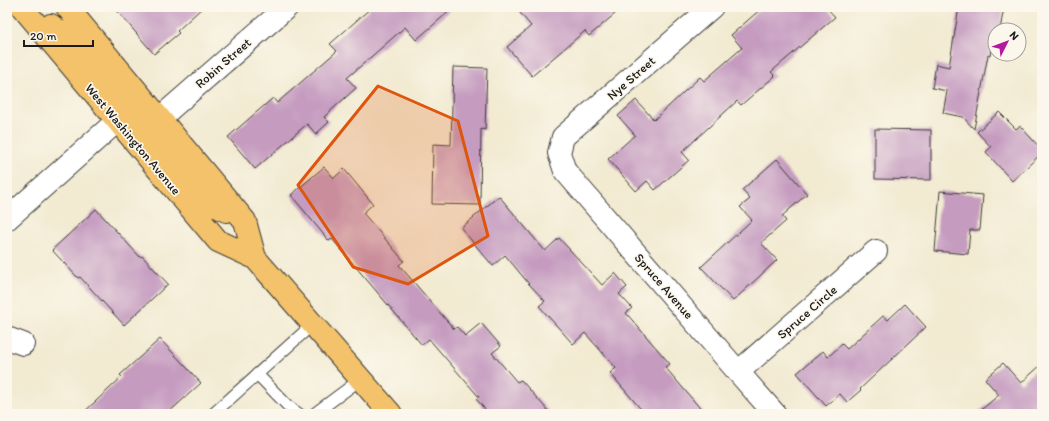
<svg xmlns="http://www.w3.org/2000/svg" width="1049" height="421" font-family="Itim,sans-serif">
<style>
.building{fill:#c59bc0}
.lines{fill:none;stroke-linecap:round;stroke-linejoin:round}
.service-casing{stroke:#3c3b37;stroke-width:13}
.minor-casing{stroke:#3c3b37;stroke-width:24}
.primary-casing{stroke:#3c3b37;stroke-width:24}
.service{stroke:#fff;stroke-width:11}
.minor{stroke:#fff;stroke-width:22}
.primary{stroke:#f3c26a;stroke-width:22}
.marked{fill:#de560d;fill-opacity:0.2;stroke:#de560d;stroke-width:3;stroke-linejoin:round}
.labels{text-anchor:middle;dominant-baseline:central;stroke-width:3.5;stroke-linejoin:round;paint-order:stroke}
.street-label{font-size:13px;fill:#1c1c1c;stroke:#fbf7ec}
</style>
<rect width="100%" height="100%" fill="#fbf7ec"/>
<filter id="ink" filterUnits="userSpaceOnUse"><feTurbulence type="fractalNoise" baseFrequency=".025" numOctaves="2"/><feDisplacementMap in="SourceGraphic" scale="8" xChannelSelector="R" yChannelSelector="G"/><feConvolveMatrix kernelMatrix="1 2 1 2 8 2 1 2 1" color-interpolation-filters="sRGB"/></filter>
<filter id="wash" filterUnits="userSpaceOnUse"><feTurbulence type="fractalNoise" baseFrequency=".012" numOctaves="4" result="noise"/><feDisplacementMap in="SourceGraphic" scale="16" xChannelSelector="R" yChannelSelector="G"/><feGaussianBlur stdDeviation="0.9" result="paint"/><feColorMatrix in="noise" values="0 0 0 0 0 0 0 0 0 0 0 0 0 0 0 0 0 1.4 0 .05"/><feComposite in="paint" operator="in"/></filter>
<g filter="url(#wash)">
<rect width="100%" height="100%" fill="#f2ead1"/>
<g id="blocks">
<path class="building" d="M114 7H203L177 31 179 33 154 54Z
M372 7H454L416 40 405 27 347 78 356 88 324 117 329 122 316 134 307 124 255 169 228 137 273 98 277 103 337 51 330 44Z
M515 7H623L589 36 585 31 532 76 507 47 531 26Z
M763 7H826L835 17 771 72 775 76 741 105 737 101 682 152 689 160 655 190 647 181 636 191 608 159 635 135 618 116 636 100 654 120 700 77 704 81 742 48 731 35Z
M959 7H1004L1000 30H994L990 56 988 55 974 129 963 117 943 113 947 91 932 88 936 64 949 67Z
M453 67 487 68 485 130 481 129 480 205 432 204 433 144 451 145Z
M999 112 1016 129 1020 126 1042 150V153L1012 181 986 152 991 147 977 132Z
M875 129 931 130V180L875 179Z
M777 159 807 194 782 216 786 221 761 243 777 260 733 301 701 267 752 220 740 207 750 199 742 190Z
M324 167 334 178 344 169 373 204 363 213 404 261 399 265 454 329 457 327 465 336 481 323 501 346 492 353 517 382 521 380 551 414H489L476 399 479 397 429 339 422 345 332 239 329 241 291 195Z
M940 191 983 195 980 230H970L968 254 935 251Z
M499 196 545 251 559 238 602 285 615 273 627 287 619 294 632 308 626 313 670 364 665 367 705 414H645L610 373 616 368 585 333 573 344 539 306 545 301 529 284 505 255 493 266 461 228Z
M96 209 140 257 142 256 168 284 124 325 80 277 78 278 52 250Z
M905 304 926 327 860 389 861 390 847 402 840 394 826 406 797 373 823 351 828 357 842 344 847 349 883 316 888 320Z
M160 339 201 383 167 414H82L122 377 120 375Z
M1003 363 1021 383 1042 364V414H976L999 395 985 379Z"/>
</g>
</g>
<g filter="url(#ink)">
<use href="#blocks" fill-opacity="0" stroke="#3c3b37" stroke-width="1"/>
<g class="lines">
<g class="service-casing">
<path id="service" d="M257 374 288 406 299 414
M213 414 313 324
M314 414 361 379"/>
</g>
<g class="minor-casing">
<path id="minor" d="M712 7 563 137 559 153 565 171 738 372 775 414
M160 118 287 7
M7 219 117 121
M7 338 23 344
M738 372 876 251"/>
</g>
<g class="primary-casing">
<path id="primary" d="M22 7 218 241 255 258 391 414
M67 7 245 221 255 258
M51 25 67 37 118 95 127 104 137 111 148 115 155 117
M120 121C129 119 139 124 146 130 170 151 187 180 210 202 214 206 221 208 226 211"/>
</g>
<use href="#service" class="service"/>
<use href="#minor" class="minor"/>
<use href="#primary" class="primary"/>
</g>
</g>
<path class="marked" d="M378 86 458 121 488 236 408 284 353 267 298 185Z"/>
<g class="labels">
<g class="street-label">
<text transform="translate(223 63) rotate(-41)">Robin Street</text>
<text transform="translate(631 78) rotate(-41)">Nye Street</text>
<text transform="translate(133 139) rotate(50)">West Washington Avenue</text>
<text transform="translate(664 286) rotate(49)">Spruce Avenue</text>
<text transform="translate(807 312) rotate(-41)">Spruce Circle</text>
</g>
</g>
<rect width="1049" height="421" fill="none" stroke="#fbf7ec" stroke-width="24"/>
<g transform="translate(1007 42) rotate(48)"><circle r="19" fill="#fbf7ec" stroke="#a29f99"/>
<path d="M0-3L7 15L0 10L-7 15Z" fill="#b5179e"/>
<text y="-6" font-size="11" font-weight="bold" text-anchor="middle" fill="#1c1c1c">N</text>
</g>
<path d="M24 40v6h69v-6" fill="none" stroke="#1c1c1c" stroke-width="2"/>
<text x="30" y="40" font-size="12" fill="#1c1c1c" stroke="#fbf7ec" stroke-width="3" paint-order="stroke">20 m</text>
</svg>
